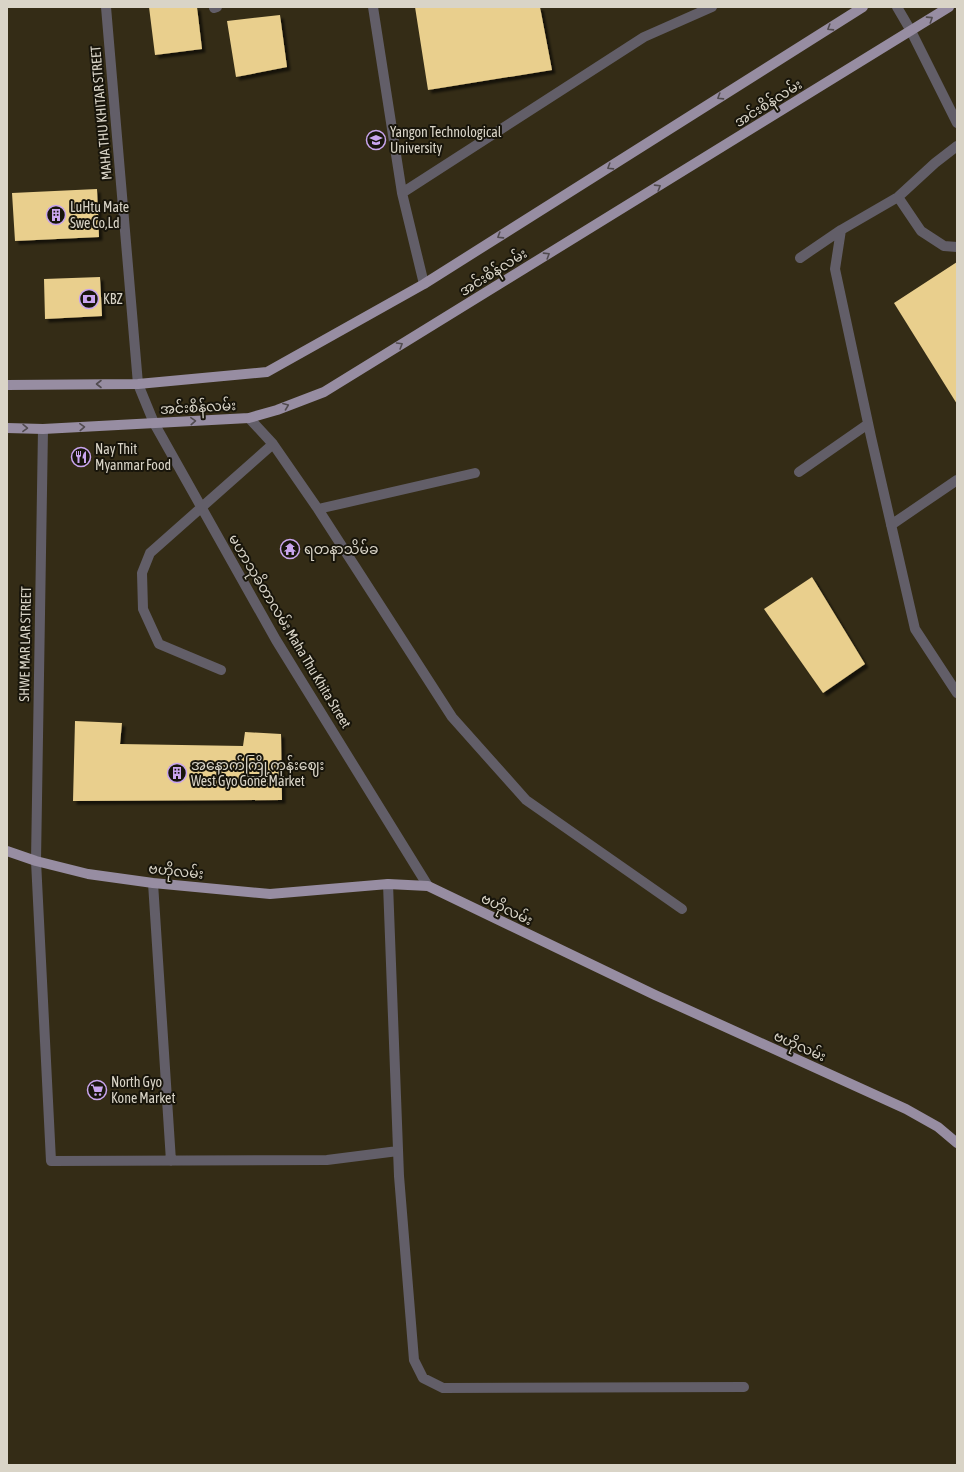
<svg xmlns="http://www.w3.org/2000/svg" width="964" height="1472" font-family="'Asap Condensed','Noto Sans Myanmar',sans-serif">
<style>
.building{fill:#e9cf8d;filter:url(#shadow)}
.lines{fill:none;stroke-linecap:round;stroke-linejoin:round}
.minor{stroke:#625e68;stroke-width:10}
.major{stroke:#978da2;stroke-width:10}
.oneway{stroke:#514b4f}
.labels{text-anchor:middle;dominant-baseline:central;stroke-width:4;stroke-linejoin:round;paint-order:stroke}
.street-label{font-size:14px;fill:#d9d4c7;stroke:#18150b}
.poi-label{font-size:14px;fill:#d9d4c7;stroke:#18150b;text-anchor:start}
</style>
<defs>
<filter id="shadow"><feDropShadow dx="3.5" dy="3.5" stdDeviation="1" flood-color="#0009"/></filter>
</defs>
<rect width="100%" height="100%" fill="#342c16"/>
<path class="building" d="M149 7H197L202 49 155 55Z
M415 7H540L552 70 428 90Z
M280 15 287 67 236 77 227 21Z
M97 189 99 237 15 241 12 193Z
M957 262V404L894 303Z
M100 277 102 316 45 319 44 279Z
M812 577 865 664 823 693 764 609Z
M75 721 122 723 120 744 243 746 245 732 281 734 282 800 73 801Z"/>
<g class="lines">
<path class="minor" d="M106 7 138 384 154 423 276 640 428 886
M373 7 402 193 424 284
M897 7 911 31 957 123
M214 8 217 7
M957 146 935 163 898 197 841 230 835 269 871 437 915 629 957 693
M402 193 644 37 712 7
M898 197 921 231 944 246 957 247
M800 258 841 230
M249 418 273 444 318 509 452 717 526 800 682 909
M43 429 36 861 51 1161 327 1160 398 1151
M799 472 868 424
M318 509 475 473
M891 525 957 480
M221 670 159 644 143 609 142 573 150 553 273 444
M153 883 171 1161
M388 884 399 1176 414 1360 423 1378 443 1388 744 1387"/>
<path class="major" d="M7 385 138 384 267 372 424 284 863 7
M7 428 43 429 249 418 277 410 324 392 949 7
M7 851 36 861 88 874 153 883 270 894 388 884 428 886 655 995 906 1109 938 1127 957 1143"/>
</g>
<defs><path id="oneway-chevron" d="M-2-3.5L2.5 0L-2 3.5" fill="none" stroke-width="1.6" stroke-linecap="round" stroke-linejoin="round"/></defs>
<g class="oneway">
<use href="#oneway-chevron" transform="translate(930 19) rotate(-33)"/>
<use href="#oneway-chevron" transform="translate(830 28) rotate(148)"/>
<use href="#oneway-chevron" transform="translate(720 97) rotate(148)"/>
<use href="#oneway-chevron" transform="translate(610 167) rotate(148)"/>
<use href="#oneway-chevron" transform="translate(658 187) rotate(-32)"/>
<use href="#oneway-chevron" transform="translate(500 236) rotate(148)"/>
<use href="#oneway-chevron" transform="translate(547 255) rotate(-32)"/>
<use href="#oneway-chevron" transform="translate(400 345) rotate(-31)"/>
<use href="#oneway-chevron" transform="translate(99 384) rotate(180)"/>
<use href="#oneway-chevron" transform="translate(286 406) rotate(-21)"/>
<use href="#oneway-chevron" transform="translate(193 421) rotate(-3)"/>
<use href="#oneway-chevron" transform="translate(82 427) rotate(-3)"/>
<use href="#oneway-chevron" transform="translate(25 428) rotate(1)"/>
</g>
<defs>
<g id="university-ring" transform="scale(1)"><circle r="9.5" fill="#18150b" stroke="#c9a5ee" stroke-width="1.5"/><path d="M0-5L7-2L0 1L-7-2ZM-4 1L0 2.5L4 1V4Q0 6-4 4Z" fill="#c9a5ee"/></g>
<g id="building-ring" transform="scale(1)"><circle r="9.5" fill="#18150b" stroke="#c9a5ee" stroke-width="1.5"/><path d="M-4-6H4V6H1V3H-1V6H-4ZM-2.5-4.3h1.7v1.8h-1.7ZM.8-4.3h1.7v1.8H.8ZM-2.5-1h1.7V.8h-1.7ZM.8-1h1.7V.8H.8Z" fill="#c9a5ee"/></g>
<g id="bank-ring" transform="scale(1)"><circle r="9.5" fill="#18150b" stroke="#c9a5ee" stroke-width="1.5"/><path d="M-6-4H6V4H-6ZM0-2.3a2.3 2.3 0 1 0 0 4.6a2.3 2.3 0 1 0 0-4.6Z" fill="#c9a5ee"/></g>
<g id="restaurant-ring" transform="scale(1)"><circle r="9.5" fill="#18150b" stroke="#c9a5ee" stroke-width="1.5"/><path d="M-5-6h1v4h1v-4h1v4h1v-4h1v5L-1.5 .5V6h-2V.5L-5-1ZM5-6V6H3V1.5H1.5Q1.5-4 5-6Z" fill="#c9a5ee"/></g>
<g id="temple-ring" transform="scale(1)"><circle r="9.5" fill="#18150b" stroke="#c9a5ee" stroke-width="1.5"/><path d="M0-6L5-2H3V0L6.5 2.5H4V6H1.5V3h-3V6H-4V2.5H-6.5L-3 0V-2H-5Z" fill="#c9a5ee"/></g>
<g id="supermarket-ring" transform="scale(1)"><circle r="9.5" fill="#18150b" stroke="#c9a5ee" stroke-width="1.5"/><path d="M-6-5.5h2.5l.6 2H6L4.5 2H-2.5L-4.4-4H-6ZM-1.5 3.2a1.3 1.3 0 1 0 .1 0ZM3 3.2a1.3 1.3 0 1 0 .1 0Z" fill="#c9a5ee"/></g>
</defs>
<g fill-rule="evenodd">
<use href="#university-ring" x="376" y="140"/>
<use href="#building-ring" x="56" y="215"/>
<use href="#bank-ring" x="89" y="299"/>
<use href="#restaurant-ring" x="81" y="457"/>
<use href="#temple-ring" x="290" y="549"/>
<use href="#building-ring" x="177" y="773"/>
<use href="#supermarket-ring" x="97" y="1090"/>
</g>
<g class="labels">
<g class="street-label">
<text transform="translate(768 103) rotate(-32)">အင်းစိန်လမ်း</text>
<text transform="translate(101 113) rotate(-95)">MAHA THU KHITAR STREET</text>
<text transform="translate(493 272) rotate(-32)">အင်းစိန်လမ်း</text>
<text transform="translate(198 407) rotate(-3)">အင်းစိန်လမ်း</text>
<text transform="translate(290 631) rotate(59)">မဟာသုခိတာလမ်း Maha Thu Khita Street</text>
<text transform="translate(25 644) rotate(-89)">SHWE MAR LAR STREET</text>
<text transform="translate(176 871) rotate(6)">ဗဟိုလမ်း</text>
<text transform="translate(507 909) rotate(26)">ဗဟိုလမ်း</text>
<text transform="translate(800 1046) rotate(24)">ဗဟိုလမ်း</text>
</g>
<g class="poi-label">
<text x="390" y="132">Yangon Technological<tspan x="390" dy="16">University</tspan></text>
<text x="70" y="207">LuHtu Mate<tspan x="70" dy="16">Swe Co,Ld</tspan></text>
<text x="103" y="299">KBZ</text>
<text x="95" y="449">Nay Thit<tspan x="95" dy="16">Myanmar Food</tspan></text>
<text x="304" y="549">ရတနာသိမ်ခ</text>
<text x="191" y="765">အနောက်ကြို့ကုန်းဈေး<tspan x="191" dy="16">West Gyo Gone Market</tspan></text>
<text x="111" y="1082">North Gyo<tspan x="111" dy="16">Kone Market</tspan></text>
</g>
</g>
<rect width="964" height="1472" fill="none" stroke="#d9d4c7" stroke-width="16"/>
</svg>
